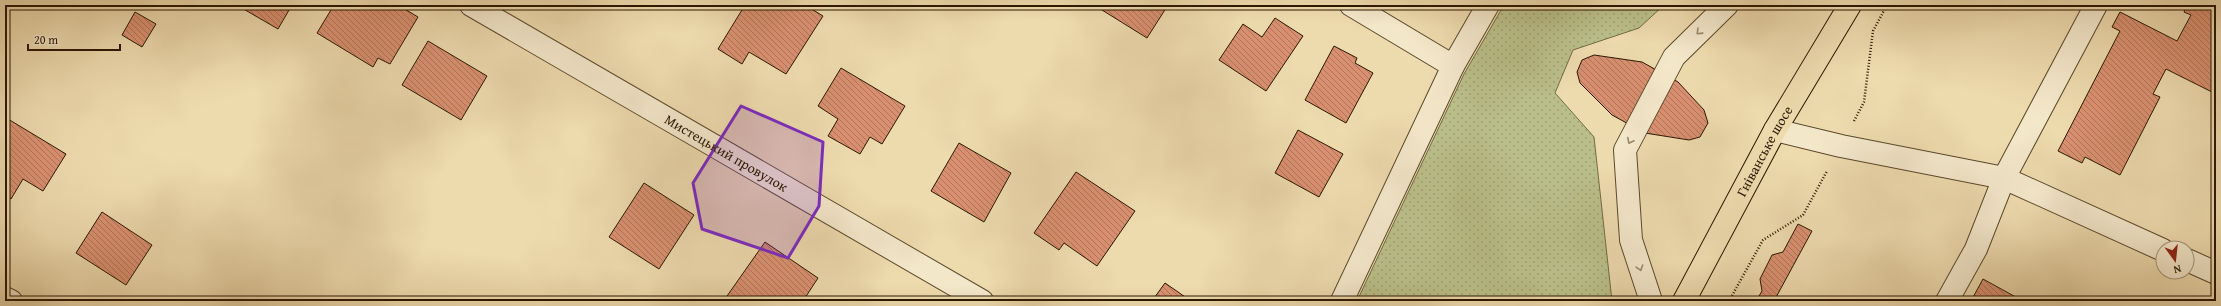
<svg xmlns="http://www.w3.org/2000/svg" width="2221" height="306" font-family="'Gentium Book Plus',serif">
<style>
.grass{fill:url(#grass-dots);stroke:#726b44}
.building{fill:url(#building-back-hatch);stroke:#2a1700}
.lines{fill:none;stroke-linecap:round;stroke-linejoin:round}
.minor-casing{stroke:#5b482b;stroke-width:24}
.major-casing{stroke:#2a1700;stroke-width:24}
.path{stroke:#2a1700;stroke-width:2.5;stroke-dasharray:1 2;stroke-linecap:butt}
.minor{stroke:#f3e7ca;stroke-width:22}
.major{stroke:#eddaad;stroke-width:22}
.oneway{stroke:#99896f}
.marked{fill:#7b2cbf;fill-opacity:0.2;stroke:#7b2cbf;stroke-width:3;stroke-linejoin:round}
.labels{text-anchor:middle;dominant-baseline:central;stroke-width:3.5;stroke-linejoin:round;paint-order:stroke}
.street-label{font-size:14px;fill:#2a1700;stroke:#f3e7ca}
</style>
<defs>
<pattern id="grass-dots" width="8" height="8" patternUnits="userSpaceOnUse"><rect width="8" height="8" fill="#babf89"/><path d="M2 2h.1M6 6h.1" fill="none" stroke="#a0a374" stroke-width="1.8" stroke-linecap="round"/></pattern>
<pattern id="building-back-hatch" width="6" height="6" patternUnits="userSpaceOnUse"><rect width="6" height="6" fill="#d99070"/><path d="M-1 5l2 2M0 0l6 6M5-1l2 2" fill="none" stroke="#b0755a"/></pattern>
</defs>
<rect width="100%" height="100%" fill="#eddaad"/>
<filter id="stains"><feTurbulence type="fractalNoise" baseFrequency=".005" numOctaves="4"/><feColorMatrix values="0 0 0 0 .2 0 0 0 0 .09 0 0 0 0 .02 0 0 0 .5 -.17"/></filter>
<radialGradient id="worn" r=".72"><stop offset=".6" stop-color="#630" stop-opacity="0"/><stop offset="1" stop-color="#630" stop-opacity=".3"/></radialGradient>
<path class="grass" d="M1504 5H1664L1639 28 1573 50 1555 93 1594 137 1612 301H1357L1464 74Z"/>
<path class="building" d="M241 5H292L278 29 240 7Z
M334 5H398L418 17 390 64 378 58 373 67 317 33Z
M745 5H805L823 16 786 74 749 52 742 64 718 49Z
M1094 5H1168L1147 38Z
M2187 5H2216V94L2166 69 2153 94 2160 97 2120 175 2085 157 2082 163 2058 151 2120 31 2112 27 2120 12 2177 41 2191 15 2184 12Z
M135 12 156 24 142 47 122 35Z
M1275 18 1303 36 1266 91 1219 60 1243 24 1262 37Z
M428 41 487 76 461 120 402 85Z
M1334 46 1357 58 1355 63 1373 73 1346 123 1305 100Z
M1594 55 1642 62 1678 82 1704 110 1708 123 1700 137 1689 140 1645 133 1612 115 1580 83 1577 72 1582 60Z
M841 68 905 106 882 144 870 137 860 154 828 136 838 119 818 106Z
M8 119 66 154 43 191 23 179 11 199 5 195V125Z
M1298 130 1343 154 1319 197 1275 173Z
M959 143 1011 173 984 222 931 191Z
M1076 172 1135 211 1097 266 1064 243 1059 250 1034 233Z
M644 183 694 215 659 269 609 237Z
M102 212 152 245 126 285 76 253Z
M1798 224 1812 231 1774 301H1756L1762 291 1760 279 1772 255 1783 252Z
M765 242 818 278 803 301H735L727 296Z
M1983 279 2023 301H1971Z
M1165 283 1191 301H1152Z"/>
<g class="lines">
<g class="minor-casing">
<g id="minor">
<path id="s1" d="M471 5 982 301"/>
<path d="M1351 5 1453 66"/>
<path d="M1775 130 1841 146 2004 178 2163 250"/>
<path d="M2187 260 2216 273"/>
<path d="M5 298 11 301"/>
<path d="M1342 301 1453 66 1488 5"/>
<path d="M1651 301 1631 240 1625 150 1674 57 1727 5"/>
<path d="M1947 301 1976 249 2004 178 2096 5"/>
</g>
</g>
<g class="major-casing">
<g id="major">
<path id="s2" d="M1684 301 1775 130 1850 5"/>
</g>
</g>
<path class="path" d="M1854 121 1864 102 1873 31 1887 5
M1729 301 1763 240 1803 215 1827 171"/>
<use href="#minor" class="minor"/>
<use href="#major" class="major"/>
</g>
<defs><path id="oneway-chevron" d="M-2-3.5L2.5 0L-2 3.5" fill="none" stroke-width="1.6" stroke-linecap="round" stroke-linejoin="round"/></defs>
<g class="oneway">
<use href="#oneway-chevron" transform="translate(1699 32) rotate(136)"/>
<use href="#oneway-chevron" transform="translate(1630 141) rotate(117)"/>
<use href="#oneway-chevron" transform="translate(1640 268) rotate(72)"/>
</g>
<path class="marked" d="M741 106 823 142 819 206 788 258 702 229 693 183Z"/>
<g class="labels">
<g class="street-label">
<text stroke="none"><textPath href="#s2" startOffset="170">Гніванське шосе</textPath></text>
<text stroke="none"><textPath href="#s1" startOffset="295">Мистецький провулок</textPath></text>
</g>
</g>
<rect width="2221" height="306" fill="none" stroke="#eddaad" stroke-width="20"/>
<rect x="6" y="6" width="2209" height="294" fill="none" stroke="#2a1700" stroke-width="2"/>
<rect x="10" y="10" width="2201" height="286" fill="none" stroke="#2a1700"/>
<g transform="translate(2175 260) rotate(165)"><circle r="19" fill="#f3e7ca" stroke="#a39479"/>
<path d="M0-3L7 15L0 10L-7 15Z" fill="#8f2418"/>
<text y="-6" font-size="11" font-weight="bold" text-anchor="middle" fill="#2a1700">N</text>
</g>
<path d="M28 44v6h92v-6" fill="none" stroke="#2a1700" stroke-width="2"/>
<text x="34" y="44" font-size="12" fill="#2a1700" stroke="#f3e7ca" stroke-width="3" paint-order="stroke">20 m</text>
<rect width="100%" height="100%" filter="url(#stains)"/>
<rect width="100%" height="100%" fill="url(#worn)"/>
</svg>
